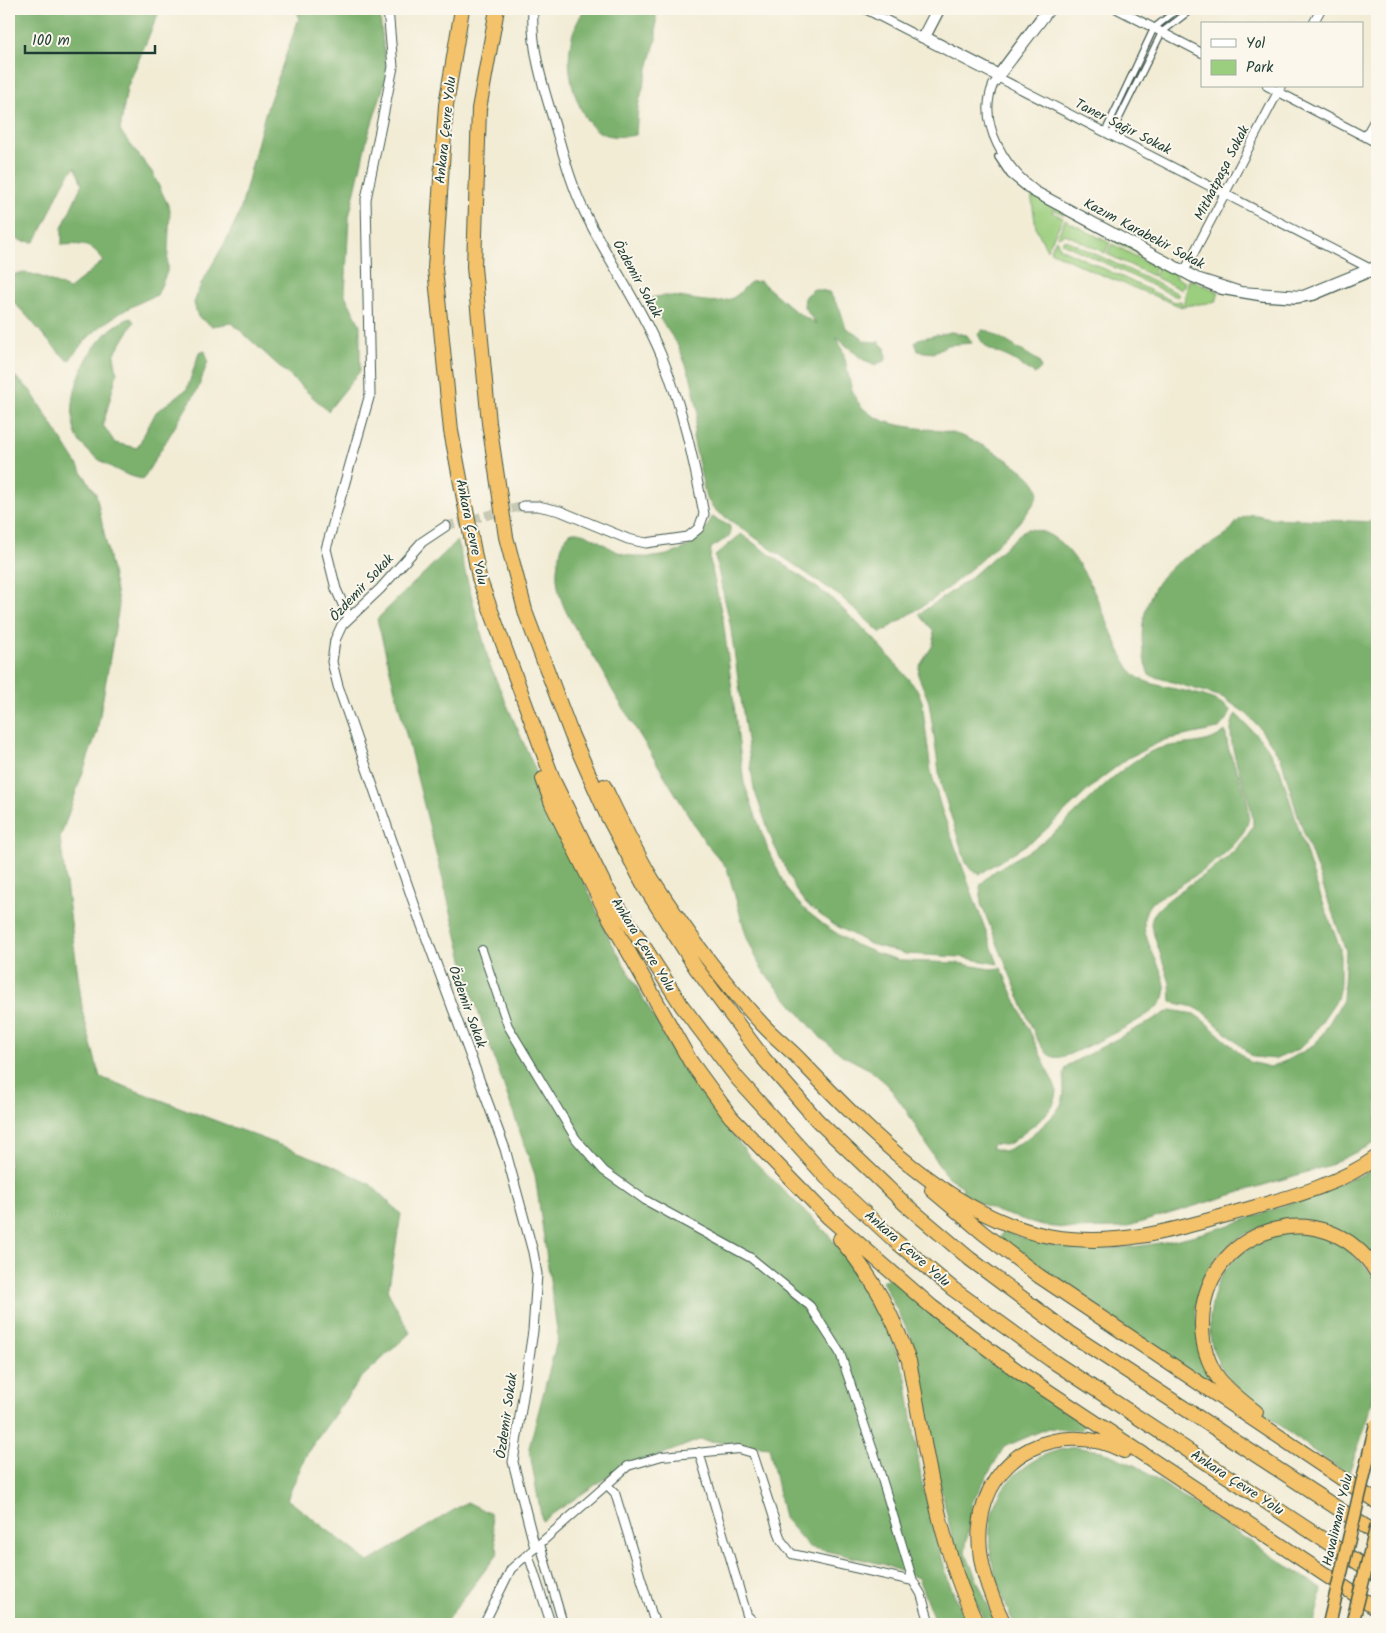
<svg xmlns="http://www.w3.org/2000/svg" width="1386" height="1633" font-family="Kalam,sans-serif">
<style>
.green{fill:#9bce7e;stroke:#5d8659}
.forest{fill:#7cb16d;stroke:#4e7750}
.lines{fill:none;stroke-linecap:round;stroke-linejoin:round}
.tertiary-tunnel{stroke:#c8c9b5;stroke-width:9;stroke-dasharray:9 4.5;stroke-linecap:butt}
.pedestrian-casing{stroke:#3f574c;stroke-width:8}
.minor-casing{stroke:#3f574c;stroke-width:10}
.tertiary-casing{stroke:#3f574c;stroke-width:11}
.motorway-casing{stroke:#3f574c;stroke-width:16}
.pedestrian{stroke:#fff;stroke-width:5.5}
.minor{stroke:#fff;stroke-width:8}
.tertiary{stroke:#fff;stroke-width:9}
.motorway{stroke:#f3c26a;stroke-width:14}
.trunk-bridge-casing{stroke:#3f574c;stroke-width:15;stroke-linecap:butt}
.trunk-bridge{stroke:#f3c26a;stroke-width:12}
.labels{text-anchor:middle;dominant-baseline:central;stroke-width:4;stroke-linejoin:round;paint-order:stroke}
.street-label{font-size:14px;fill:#1f3d34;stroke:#fbf7ec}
</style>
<rect width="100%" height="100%" fill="#fbf7ec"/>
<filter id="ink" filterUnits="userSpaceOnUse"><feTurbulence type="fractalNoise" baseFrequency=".02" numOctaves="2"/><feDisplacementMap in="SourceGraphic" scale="10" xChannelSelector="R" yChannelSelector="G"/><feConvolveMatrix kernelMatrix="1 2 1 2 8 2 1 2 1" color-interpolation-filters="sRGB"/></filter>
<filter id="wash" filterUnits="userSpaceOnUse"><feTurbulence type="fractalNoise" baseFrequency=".0096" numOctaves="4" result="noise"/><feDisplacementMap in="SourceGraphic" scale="20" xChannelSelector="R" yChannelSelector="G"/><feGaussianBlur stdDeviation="1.12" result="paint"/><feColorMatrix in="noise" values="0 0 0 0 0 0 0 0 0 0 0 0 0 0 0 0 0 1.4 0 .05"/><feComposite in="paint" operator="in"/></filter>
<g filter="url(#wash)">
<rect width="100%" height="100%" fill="#f2ecd5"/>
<path class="green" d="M1031 194 1066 212 1064 215 1053 209 1052 212 1063 218 1047 250 1036 228Z
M1065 220 1110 243 1105 253 1065 234 1057 237Z
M1115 238 1178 272 1175 277 1185 282 1182 290 1155 277 1160 265 1114 241Z
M1056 239 1060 248 1175 302 1181 301 1182 307 1092 271 1050 251Z
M1064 239 1177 293 1179 295 1177 297 1062 243Z
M1112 244 1156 267 1153 276 1107 254Z
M1189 279 1219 292 1216 302 1183 306Z"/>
<path class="forest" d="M9 9H157L158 14 127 88 120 131 152 172 170 209 167 272 157 295C122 309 90 329 69 361 46 343 32 317 9 299V278C23 264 54 283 69 289L103 261C94 243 80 244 62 245V228L82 184 75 167C55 189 51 219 34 242L22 241 9 236Z
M297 9H379L387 76 367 139 349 217 345 295 360 325V371L328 411 232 323 212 326 198 317 194 303 201 284 226 241 240 212 265 114 299 18Z
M584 9H656V39L638 106 636 135C599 141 588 129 576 97 569 77 567 58 572 37 574 27 580 18 584 9Z
M760 281 795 311 816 324 804 307 805 296 814 289 829 292 840 309 846 328 859 335 864 341 879 342 885 348 886 360 875 365 862 359 836 337C851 359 844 392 865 410 891 432 931 425 962 436 980 443 1034 471 1038 490 1042 511 951 587 932 600 915 611 898 622 881 633L841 597 715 510 706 498 693 437 698 411 691 378 678 345 651 306 649 299C674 289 704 308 730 299 739 296 743 287 751 282Z
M131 318 134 322 114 355 117 373 103 425 115 443 137 448 156 412 187 389 199 353 205 351 208 361 198 389 143 479C124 477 85 455 77 437 61 399 90 331 131 318Z
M982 330 989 331 1039 361 1041 368 1035 374C1027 370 1020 364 1012 359 997 351 985 352 978 334Z
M951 332 967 335 972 343 947 345 933 353 918 351 915 342 918 339Z
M9 371 30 390 96 494 119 606 97 732 60 838 83 1014 100 1077 330 1164 370 1184 401 1214 388 1292 410 1333 360 1379 307 1453 287 1499 369 1562 467 1502 490 1513 498 1553 444 1624H9Z
M1252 514 1270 518 1377 522V1142L1330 1165 1122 1228 1072 1229 1045 1226 998 1212 961 1194 963 1187 948 1177 942 1170 906 1110 887 1084 869 1069 842 1055 821 1038 762 970 747 938 727 868 705 842 611 688C594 646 549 611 558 561 561 550 562 541 570 533 582 527 606 547 618 552 653 565 698 554 712 517L730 526V536L711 548 710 560 723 620 744 783 768 850 787 890 803 908 824 925 853 944 876 953 902 961 958 963 990 969 1001 968 1057 1091C1056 1114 1027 1129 1011 1143L1005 1145 993 1144 991 1148 1004 1151C1020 1146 1060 1116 1063 1099 1066 1087 1060 1075 1068 1065L1171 1010 1194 1014 1204 1021 1250 1062 1270 1067 1288 1060 1311 1047 1320 1038 1343 1000 1346 951 1297 813 1281 758 1259 727 1247 714 1222 697 1149 675C1135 639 1142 592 1173 566 1189 553 1210 547 1226 534 1238 524 1233 520 1252 514Z
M1028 529C1087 532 1104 633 1132 672 1145 691 1208 687 1230 710L1229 716 1218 729 1164 740 1128 758 1099 780 1038 837 980 874 971 870 966 863 941 785 929 702 918 675 919 667 933 645 934 636 933 630 919 614 968 580 1023 531Z
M741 534 830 597 873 638 917 689 922 701 931 772 941 808 998 964 961 957 906 954 870 944 831 923 806 904 797 892 773 843 754 789 730 623 715 556Z
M457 541 490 666 608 936 682 1067 750 1157 828 1234 879 1303 906 1378 922 1484 948 1580 967 1624H936L918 1578 882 1564 809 1547 784 1518 769 1447 699 1440 610 1475 542 1521 529 1448 558 1337 535 1175 471 991 377 619Z
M1236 714 1265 744 1280 769 1315 881 1340 948V985L1337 999 1311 1037 1299 1049 1276 1059 1253 1057 1203 1012 1194 1007 1171 1002 1170 983 1151 926C1151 919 1154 913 1159 908 1189 880 1233 864 1253 826 1254 791 1218 742 1236 714Z
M1225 731C1227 738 1227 746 1230 753 1237 772 1247 792 1249 812 1252 848 1177 886 1151 903 1125 934 1181 978 1161 1003 1150 1018 1088 1046 1068 1055 1049 1063 1043 1050 1035 1035L981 904 980 886C991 869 1015 860 1032 849 1074 823 1103 776 1150 752 1174 740 1205 749 1225 731Z
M1377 1164V1263C1357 1247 1336 1225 1309 1221 1251 1214 1186 1263 1197 1326 1200 1345 1211 1365 1218 1383L1214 1389 999 1240 1003 1231C1124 1280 1253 1217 1366 1173Z
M1290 1231 1337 1239 1377 1278V1380L1364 1430 1348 1475C1314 1451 1241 1402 1221 1367 1209 1347 1207 1327 1212 1304 1220 1258 1250 1245 1290 1231Z
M889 1278 1087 1424 1080 1431 1048 1428 1004 1447 973 1500 965 1552 996 1624H986L958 1562 936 1468 925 1401 911 1337 882 1281Z
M1075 1447 1102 1451 1136 1466 1322 1589 1314 1624H1014C992 1575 970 1513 1019 1471 1036 1457 1053 1450 1075 1447Z"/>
</g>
<g filter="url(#ink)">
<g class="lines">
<path class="tertiary-tunnel" d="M446 526 523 506"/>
<g class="pedestrian-casing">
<path id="pedestrian" d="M942 9 928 36 998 72 1045 9
M1105 132 1154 28 1178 9
M1111 135 1162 32 1192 9
M1003 155 998 157 1010 175 1032 193 1192 279 1221 291 1263 298 1296 300 1314 297 1376 271 1377 265"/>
</g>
<g class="minor-casing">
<path id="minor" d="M865 9 1369 268
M1051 9 993 85C977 124 1006 169 1036 191L1197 277 1241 291 1303 295 1377 265
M1117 9 1202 53
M1313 24 1321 9
M921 38 936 9
M1267 86 1377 143
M1365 137 1377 116
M1185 270 1281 86
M482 950 508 1026 576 1139 604 1171 645 1200 751 1258 810 1306 840 1353 875 1456 913 1581 921 1594 930 1624
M699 1452 747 1615 756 1624
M607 1485 615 1493 655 1624
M540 1544 563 1624
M528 1554 551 1624
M484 1624 511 1569 628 1466 662 1456 739 1449 753 1453 781 1540 792 1554 913 1581"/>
</g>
<g class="tertiary-casing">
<path id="tertiary" d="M523 506H538L560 511 628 539 646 543 688 537 699 528 704 514C694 462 682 406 662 357 641 306 609 262 585 213 569 181 561 144 550 109 540 76 531 44 533 9
M446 526 422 542 380 589 342 625 335 640 332 662 338 686 418 915 505 1149 533 1252 537 1274 533 1331 513 1462 535 1548
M349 618 336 589 326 549 370 394 366 199 393 67 388 9"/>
</g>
<g class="motorway-casing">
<path id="motorway" d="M462 9 446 105 435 268 451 431 479 578 554 782 605 886 682 1006 737 1078 826 1177 893 1239 953 1289 1051 1360 1377 1575
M497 9 479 109 474 267 489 423 506 537 526 614 572 736 607 815 645 887 696 968 764 1059 817 1120 906 1205 970 1259 1069 1333 1377 1534
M543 779 552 804 604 908 690 1061 731 1117 828 1217 932 1307 1019 1372 1377 1609
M604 786C619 817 634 849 652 879 685 930 722 982 764 1026 775 1038 789 1048 800 1060 866 1129 951 1217 1048 1236 1115 1248 1171 1231 1234 1213 1283 1199 1336 1187 1377 1157
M932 1190 983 1233 1039 1276 1377 1502
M840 1239C874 1278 892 1313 909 1361 926 1449 937 1543 977 1624
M1256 1412C1243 1402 1229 1391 1219 1379 1208 1364 1202 1344 1202 1325 1201 1228 1326 1188 1377 1273
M1004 1624C990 1594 976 1560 980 1526 987 1452 1061 1419 1124 1451"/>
</g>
<use href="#pedestrian" class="pedestrian"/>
<use href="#minor" class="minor"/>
<use href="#tertiary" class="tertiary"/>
<use href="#motorway" class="motorway"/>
<g class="trunk-bridge-casing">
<path id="trunk-bridge" d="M1329 1624 1376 1424
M1352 1624 1377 1525"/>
</g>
<use href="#trunk-bridge" class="trunk-bridge"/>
</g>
</g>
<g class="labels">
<g class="street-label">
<text transform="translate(1123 127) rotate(27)">Taner Sağır Sokak</text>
<text transform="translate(446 130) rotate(-84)">Ankara Çevre Yolu</text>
<text transform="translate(1222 173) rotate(-63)">Mithatpaşa Sokak</text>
<text transform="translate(1144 234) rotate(28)">Kazım Karabekir Sokak</text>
<text transform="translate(637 279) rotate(61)">Özdemir Sokak</text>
<text transform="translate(471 532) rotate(78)">Ankara Çevre Yolu</text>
<text transform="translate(362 588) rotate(-47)">Özdemir Sokak</text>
<text transform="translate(643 945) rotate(58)">Ankara Çevre Yolu</text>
<text transform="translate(467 1007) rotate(70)">Özdemir Sokak</text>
<text transform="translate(907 1249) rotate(41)">Ankara Çevre Yolu</text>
<text transform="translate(507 1416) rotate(-82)">Özdemir Sokak</text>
<text transform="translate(1237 1483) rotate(33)">Ankara Çevre Yolu</text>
<text transform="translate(1338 1520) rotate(-77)">Havalimanı Yolu</text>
</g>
</g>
<rect width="1386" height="1633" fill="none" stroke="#fbf7ec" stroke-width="30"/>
<rect x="1201" y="22" width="162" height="65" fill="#fbf7ec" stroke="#a3ada2"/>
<rect x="1211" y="39" width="25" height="8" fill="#ffffff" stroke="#a3ada2"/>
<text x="1246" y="48" font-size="15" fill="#1f3d34">Yol</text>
<rect x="1211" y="60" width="25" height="15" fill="#9bce7e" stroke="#a3ada2"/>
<text x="1246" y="72" font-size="15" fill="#1f3d34">Park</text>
<path d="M25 45v8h130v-8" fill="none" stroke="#1f3d34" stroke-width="2.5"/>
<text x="32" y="45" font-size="15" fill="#1f3d34" stroke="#fbf7ec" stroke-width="4" paint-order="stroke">100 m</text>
</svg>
